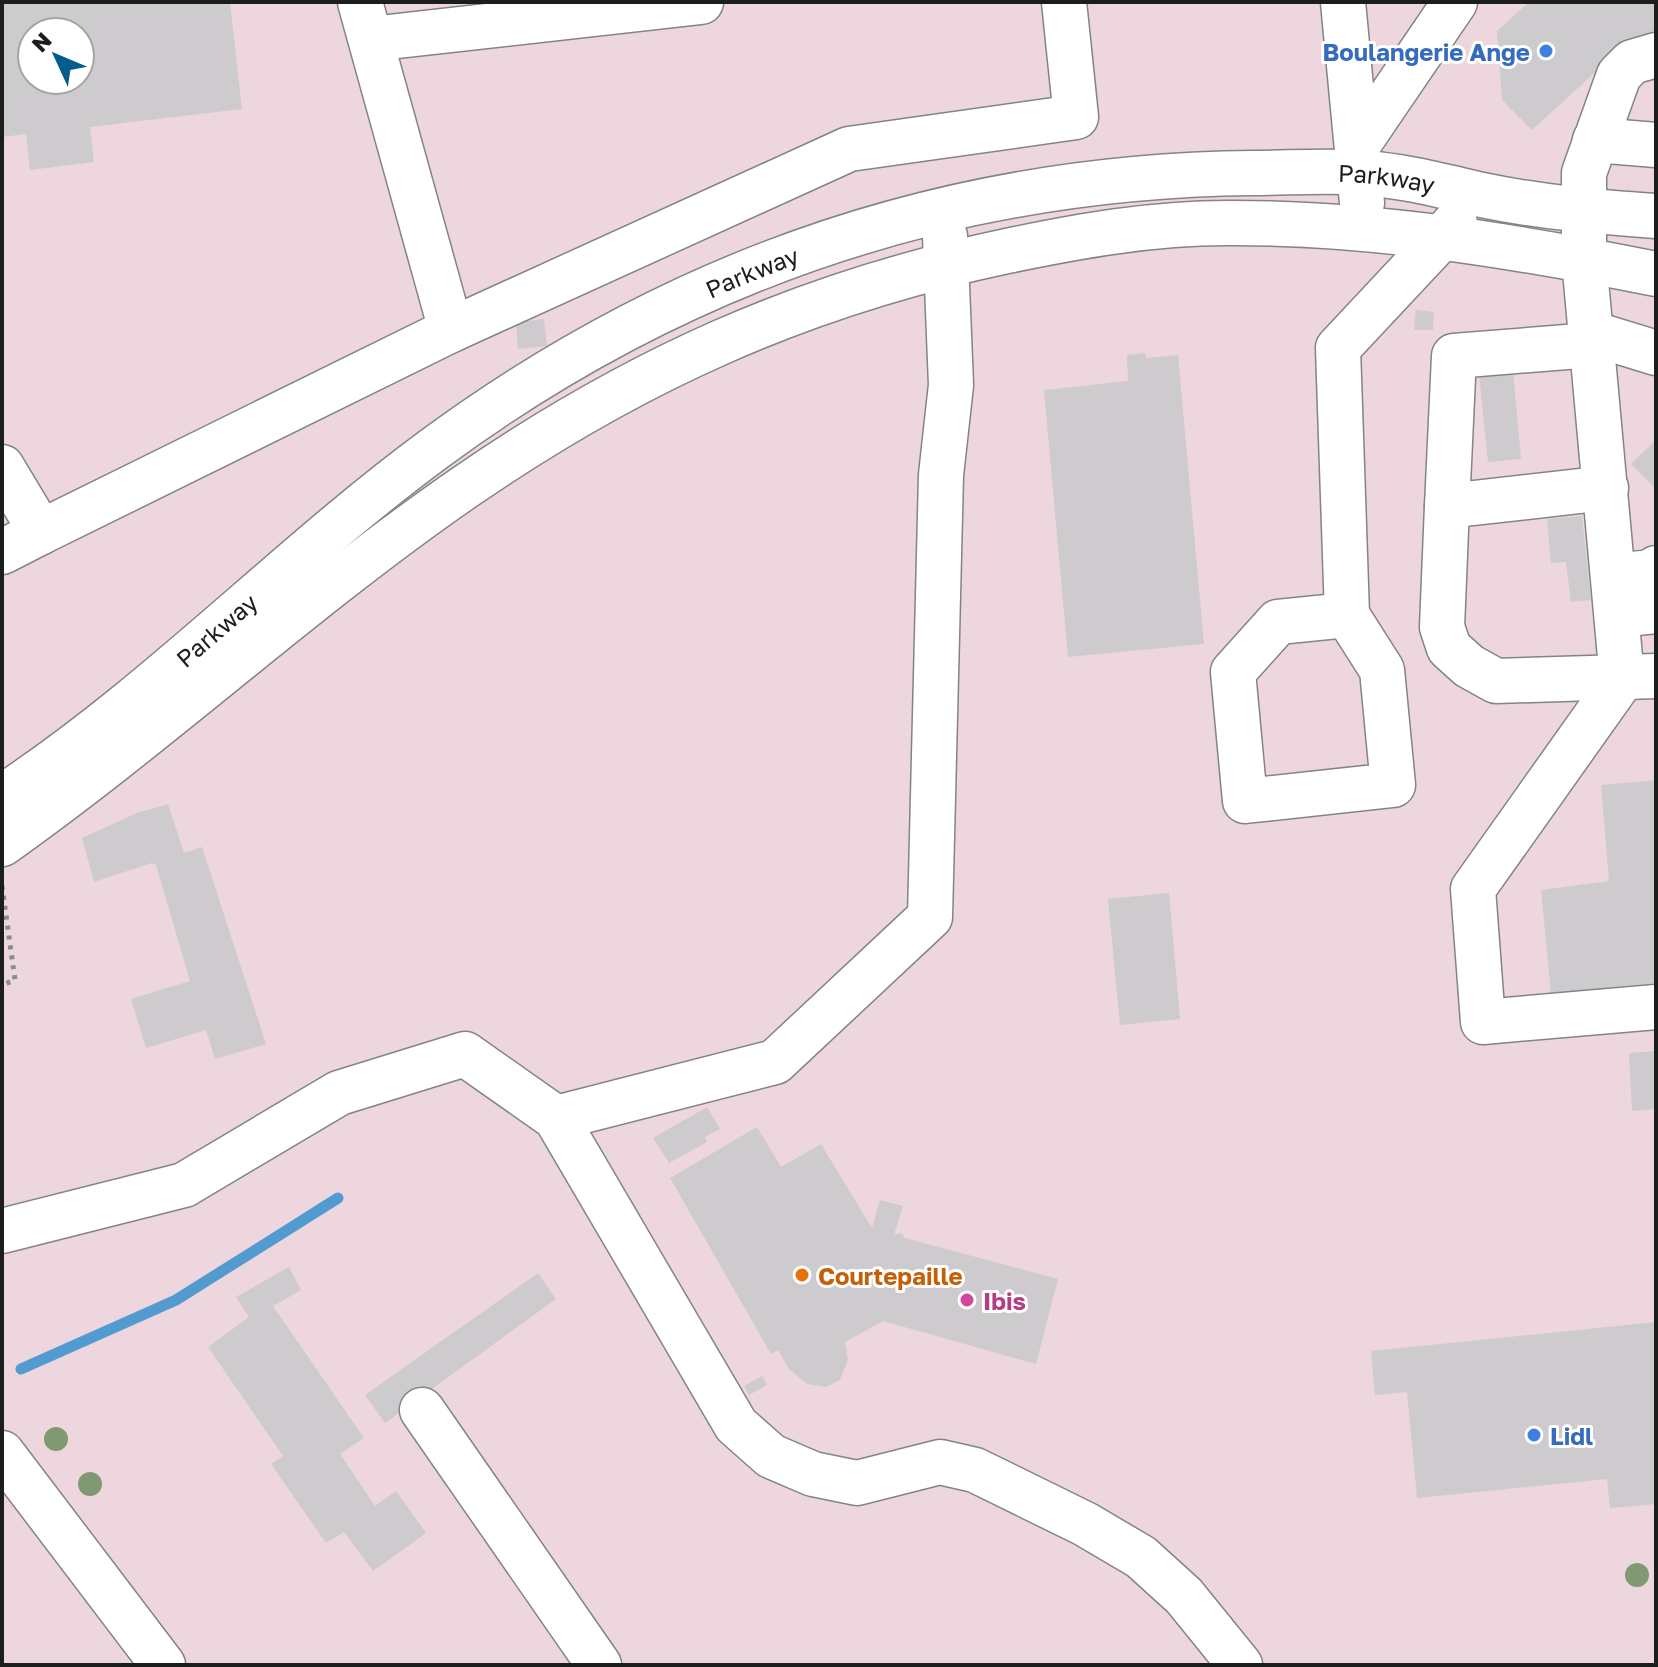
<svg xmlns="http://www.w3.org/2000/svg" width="1658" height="1667" font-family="'Golos Text',sans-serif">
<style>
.industrial{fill:#eed6df;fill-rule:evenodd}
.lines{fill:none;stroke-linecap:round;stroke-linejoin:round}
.stream{stroke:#519bd1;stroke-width:11}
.building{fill:#cdcbcd;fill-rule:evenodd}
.minor-casing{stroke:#828486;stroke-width:47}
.path{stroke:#8a8b8c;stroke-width:5;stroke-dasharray:4 6;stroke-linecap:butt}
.minor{stroke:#fff;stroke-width:44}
.tree{fill:#809973}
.shop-dot{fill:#3f7fe0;stroke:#fff;stroke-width:3}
.food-dot{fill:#e8710a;stroke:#fff;stroke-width:3}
.hotel-dot{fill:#d1479c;stroke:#fff;stroke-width:3}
.labels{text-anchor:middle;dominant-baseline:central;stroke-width:6;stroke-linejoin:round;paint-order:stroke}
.shop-label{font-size:24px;font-weight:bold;fill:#366cbe;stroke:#fff;text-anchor:end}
.street-label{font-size:24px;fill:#1c1d1d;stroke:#fff}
.food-label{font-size:24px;font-weight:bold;fill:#c56008;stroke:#fff;text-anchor:start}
.hotel-label{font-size:24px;font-weight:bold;fill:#b23c85;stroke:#fff;text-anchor:start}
</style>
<rect width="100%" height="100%" fill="#e6e7e9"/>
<path class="industrial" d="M2 2H1656V1665H2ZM32 32H80V80H32Z"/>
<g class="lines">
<path class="stream" d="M21 1369 176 1300 338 1198"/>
</g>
<path class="building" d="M2 2H230L242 109 90 127 94 162 30 170 26 134 2 137ZM32 32H80V80H32Z
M1529 2H1656V33L1624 46 1532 130 1502 100 1497 31Z
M1416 310 1434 312 1433 330H1414Z
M544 319 547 346 518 349 516 322Z
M1145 353 1146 358 1178 355 1204 644 1068 657 1044 390 1128 381 1127 355Z
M1513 370 1521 459 1488 462 1479 373Z
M1656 440V489L1631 464Z
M1582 516 1591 600 1571 602 1566 562 1551 563 1547 519Z
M1656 780V983L1551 993 1541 890 1609 881 1601 785Z
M168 804 184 853 202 847 266 1044 215 1059 206 1030 146 1048 131 999 190 981 156 865 152 863 94 882 82 838 137 813Z
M1169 893 1180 1019 1120 1025 1108 899Z
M1656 1051V1109L1632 1111 1629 1053Z
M707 1107 720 1129 705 1137 707 1142 669 1163 653 1138Z
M757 1127 781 1167 821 1144 872 1228 880 1200 903 1206 894 1235 901 1233 905 1238 1058 1279 1036 1364 883 1321 845 1342 848 1360 840 1380 826 1387 807 1384 789 1369 778 1350 771 1354 670 1178Z
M289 1267 301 1290 273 1306 364 1438 340 1454 375 1506 396 1491 426 1533 373 1571 344 1532 326 1543 271 1464 283 1456 208 1347 249 1317 236 1297Z
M538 1273 556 1299 385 1423 365 1395Z
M1656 1322V1504L1610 1508 1607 1479 1417 1498 1407 1392 1375 1395 1371 1351Z
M762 1376 767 1385 749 1395 744 1386Z"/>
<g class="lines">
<g class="minor-casing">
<g id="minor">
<path d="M360 2 451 330"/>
<path d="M1343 2 1362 203"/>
<path d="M371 39 701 2"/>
<path d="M1656 55 1632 62 1619 75 1584 173V259L1622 679 1473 889 1483 1022 1656 1007"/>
<path d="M1595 140 1656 145"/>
<path d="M1357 146 1455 2"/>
<path d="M1591 333 1656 353"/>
<path d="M1592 345 1454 356 1447 506 1606 488"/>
<path d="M2 467 41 532 451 330 849 149 1076 117 1064 2"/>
<path d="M1447 506 1442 627 1449 648 1469 666 1496 681 1656 676"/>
<path d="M2 552 41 532"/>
<path d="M1614 576 1652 572 1656 568"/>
<path d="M1347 615 1278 622 1233 672 1245 801 1393 785 1382 670 1347 615 1338 348 1455 223"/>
<path d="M1617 615 1656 611"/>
<path id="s1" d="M2 797C157 695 285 559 434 449 677 270 951 176 1253 173 1289 173 1327 170 1364 173 1405 176 1442 186 1482 195 1539 207 1598 212 1656 216"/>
<path d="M2 844C160 732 303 599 462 489 634 370 803 294 1007 251 1079 236 1152 223 1226 223 1371 222 1515 246 1656 274"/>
<path d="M556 1118 775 1062 930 917 941 475 951 385 945 236"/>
<path d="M2 1231 184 1185 339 1093 465 1054 556 1118 736 1425 771 1456 813 1474 857 1483 940 1462 975 1470 1085 1524 1141 1557 1184 1596 1240 1665"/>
<path d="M422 1410 599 1665"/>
<path d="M2 1453 163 1665"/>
</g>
</g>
<path class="path" d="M2 886 15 980 2 985"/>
<use href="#minor" class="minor"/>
</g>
<g class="tree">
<circle cx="56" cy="1439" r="12"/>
<circle cx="90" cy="1484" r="12"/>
<circle cx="1637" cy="1575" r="12"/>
</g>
<g class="shop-dot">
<circle cx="1546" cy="51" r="8"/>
<circle cx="1534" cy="1435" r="8"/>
</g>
<circle class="food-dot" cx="802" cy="1275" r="8"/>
<circle class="hotel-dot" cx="967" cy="1300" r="8"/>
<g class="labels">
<g class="shop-label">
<text x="1530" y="51">Boulangerie Ange</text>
<text x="1550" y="1435" text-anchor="start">Lidl</text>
</g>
<g class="street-label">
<text stroke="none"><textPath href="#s1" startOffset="1568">Parkway</textPath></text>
<text stroke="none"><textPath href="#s1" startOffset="920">Parkway</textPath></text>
<text stroke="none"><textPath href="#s1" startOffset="272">Parkway</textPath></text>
</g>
<g class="food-label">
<text x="818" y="1275">Courtepaille</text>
</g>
<g class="hotel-label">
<text x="983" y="1300">Ibis</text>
</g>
</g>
<rect width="1658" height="1667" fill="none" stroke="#1c1d1d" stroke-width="8"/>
<g transform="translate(56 56) rotate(314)"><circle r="38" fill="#ffffff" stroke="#a4a5a5" stroke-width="2"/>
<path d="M0-6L14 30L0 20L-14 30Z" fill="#055d8f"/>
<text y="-12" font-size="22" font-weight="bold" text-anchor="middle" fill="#1c1d1d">N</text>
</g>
</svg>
